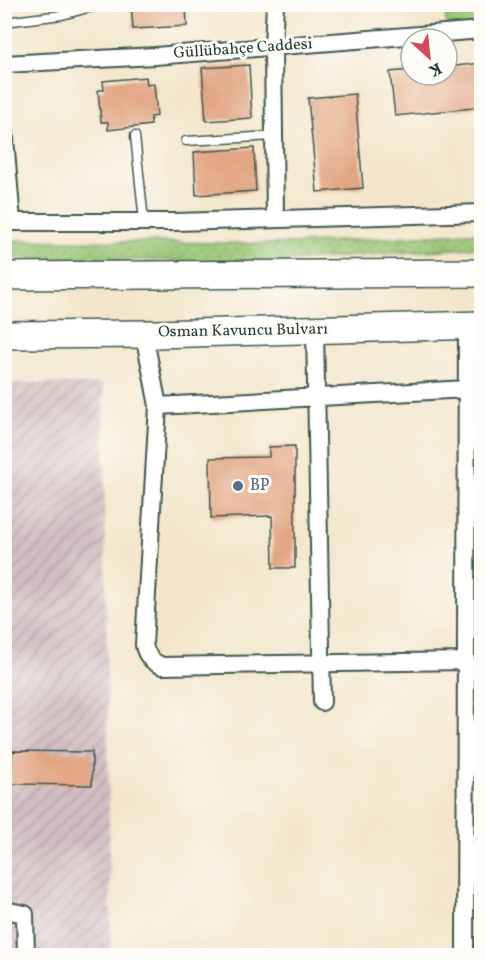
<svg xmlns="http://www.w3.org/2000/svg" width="486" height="960" font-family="Vollkorn,serif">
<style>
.industrial{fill:url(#industrial-furrows)}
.park{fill:url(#park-dots);stroke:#5c8053;stroke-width:1.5}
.garden{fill:#98c472;stroke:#5c8053;stroke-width:1.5}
.building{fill:#e2a684}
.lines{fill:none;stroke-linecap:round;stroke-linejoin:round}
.service-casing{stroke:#3f564b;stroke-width:11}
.minor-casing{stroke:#3f564b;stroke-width:20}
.trunk-casing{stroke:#3f564b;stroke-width:30}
.service{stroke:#fff;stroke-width:8}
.minor{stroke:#fff;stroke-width:16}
.trunk{stroke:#fff;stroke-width:27}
.service-dot{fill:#5c6f8a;stroke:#fdfcf7;stroke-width:2}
.labels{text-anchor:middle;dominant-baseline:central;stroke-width:6;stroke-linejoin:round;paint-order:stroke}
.street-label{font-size:16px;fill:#1f3d34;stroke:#fdfcf7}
.service-label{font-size:16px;fill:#4e5e75;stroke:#fdfcf7;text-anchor:start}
</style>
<defs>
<pattern id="industrial-furrows" width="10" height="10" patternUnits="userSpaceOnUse" patternTransform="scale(1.5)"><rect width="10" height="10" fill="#d2bec2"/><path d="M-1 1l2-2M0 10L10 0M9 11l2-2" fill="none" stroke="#aa9c9e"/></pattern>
<pattern id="park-dots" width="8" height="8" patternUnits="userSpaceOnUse" patternTransform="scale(1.5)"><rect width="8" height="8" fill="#98c472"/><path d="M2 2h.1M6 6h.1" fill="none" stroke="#7ba05e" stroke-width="1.8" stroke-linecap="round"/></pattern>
</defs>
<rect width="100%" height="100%" fill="#fdfcf7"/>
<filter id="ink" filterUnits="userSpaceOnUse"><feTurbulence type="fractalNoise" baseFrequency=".0167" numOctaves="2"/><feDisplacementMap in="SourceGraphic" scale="12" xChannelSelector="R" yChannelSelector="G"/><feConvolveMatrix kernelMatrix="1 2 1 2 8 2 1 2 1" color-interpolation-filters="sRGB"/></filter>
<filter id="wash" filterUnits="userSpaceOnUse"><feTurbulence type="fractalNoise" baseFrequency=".008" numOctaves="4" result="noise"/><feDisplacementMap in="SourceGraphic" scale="24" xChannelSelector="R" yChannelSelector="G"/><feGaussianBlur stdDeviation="1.35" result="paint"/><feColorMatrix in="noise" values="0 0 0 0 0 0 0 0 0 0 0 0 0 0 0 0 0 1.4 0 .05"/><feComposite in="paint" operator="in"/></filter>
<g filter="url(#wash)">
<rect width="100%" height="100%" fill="#f3e6cc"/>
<path class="industrial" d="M5 383 103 384 111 955 5 956Z"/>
<path class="park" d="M481 232V247L275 262 5 258V240L291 244Z"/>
<path class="garden" d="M444 5H481V24L447 29Z"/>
<g id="blocks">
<path class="building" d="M131 4H186L187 26 133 29Z
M482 63V107L395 116 390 72 411 70V75H447V67Z
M249 65 252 118 206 121 202 68Z
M146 77 147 85 154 84 157 116 151 117V125L108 130V122H101L98 90H104L103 81Z
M355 94 363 188 317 192 308 98Z
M254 148 256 191 196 195 194 152Z
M295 446V568H273L272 516 211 518 210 458 269 457V447Z
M12 751 92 752V785L11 784Z"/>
</g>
</g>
<g filter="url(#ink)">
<use href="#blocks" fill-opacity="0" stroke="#3f564b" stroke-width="1.5"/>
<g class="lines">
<g class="service-casing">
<path id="service" d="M4 22 62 15 103 4
M135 136 144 221
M186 141 274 136"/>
</g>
<g class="minor-casing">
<path id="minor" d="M275 4 273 47 275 219
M4 64 155 56 482 30
M4 127 12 222
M4 222H175L482 213
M315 329 322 702
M144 334 158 406 144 645C146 656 152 662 162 666L466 661
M158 406 467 389
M4 910 25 914 26 956
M465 956 467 325"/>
</g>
<g class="trunk-casing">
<path id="trunk" d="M4 276 482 273
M4 335 156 334 482 325"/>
</g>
<use href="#service" class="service"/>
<use href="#minor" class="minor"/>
<use href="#trunk" class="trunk"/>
</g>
</g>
<circle class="service-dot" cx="238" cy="486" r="6"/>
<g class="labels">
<g class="street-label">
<text transform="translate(243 49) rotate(-4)">Güllübahçe Caddesi</text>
<text transform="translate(243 331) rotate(-1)">Osman Kavuncu Bulvarı</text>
</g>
<g class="service-label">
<text x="250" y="486">BP</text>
</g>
</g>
<rect width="486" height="960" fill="none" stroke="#fdfcf7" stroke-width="24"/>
<g transform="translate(429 57) rotate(153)"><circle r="28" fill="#fdfcf7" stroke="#a4b0a9" stroke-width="1.5"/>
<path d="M0-4.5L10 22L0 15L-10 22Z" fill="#d1495b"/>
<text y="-9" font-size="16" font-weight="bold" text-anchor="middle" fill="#1f3d34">K</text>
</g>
</svg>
